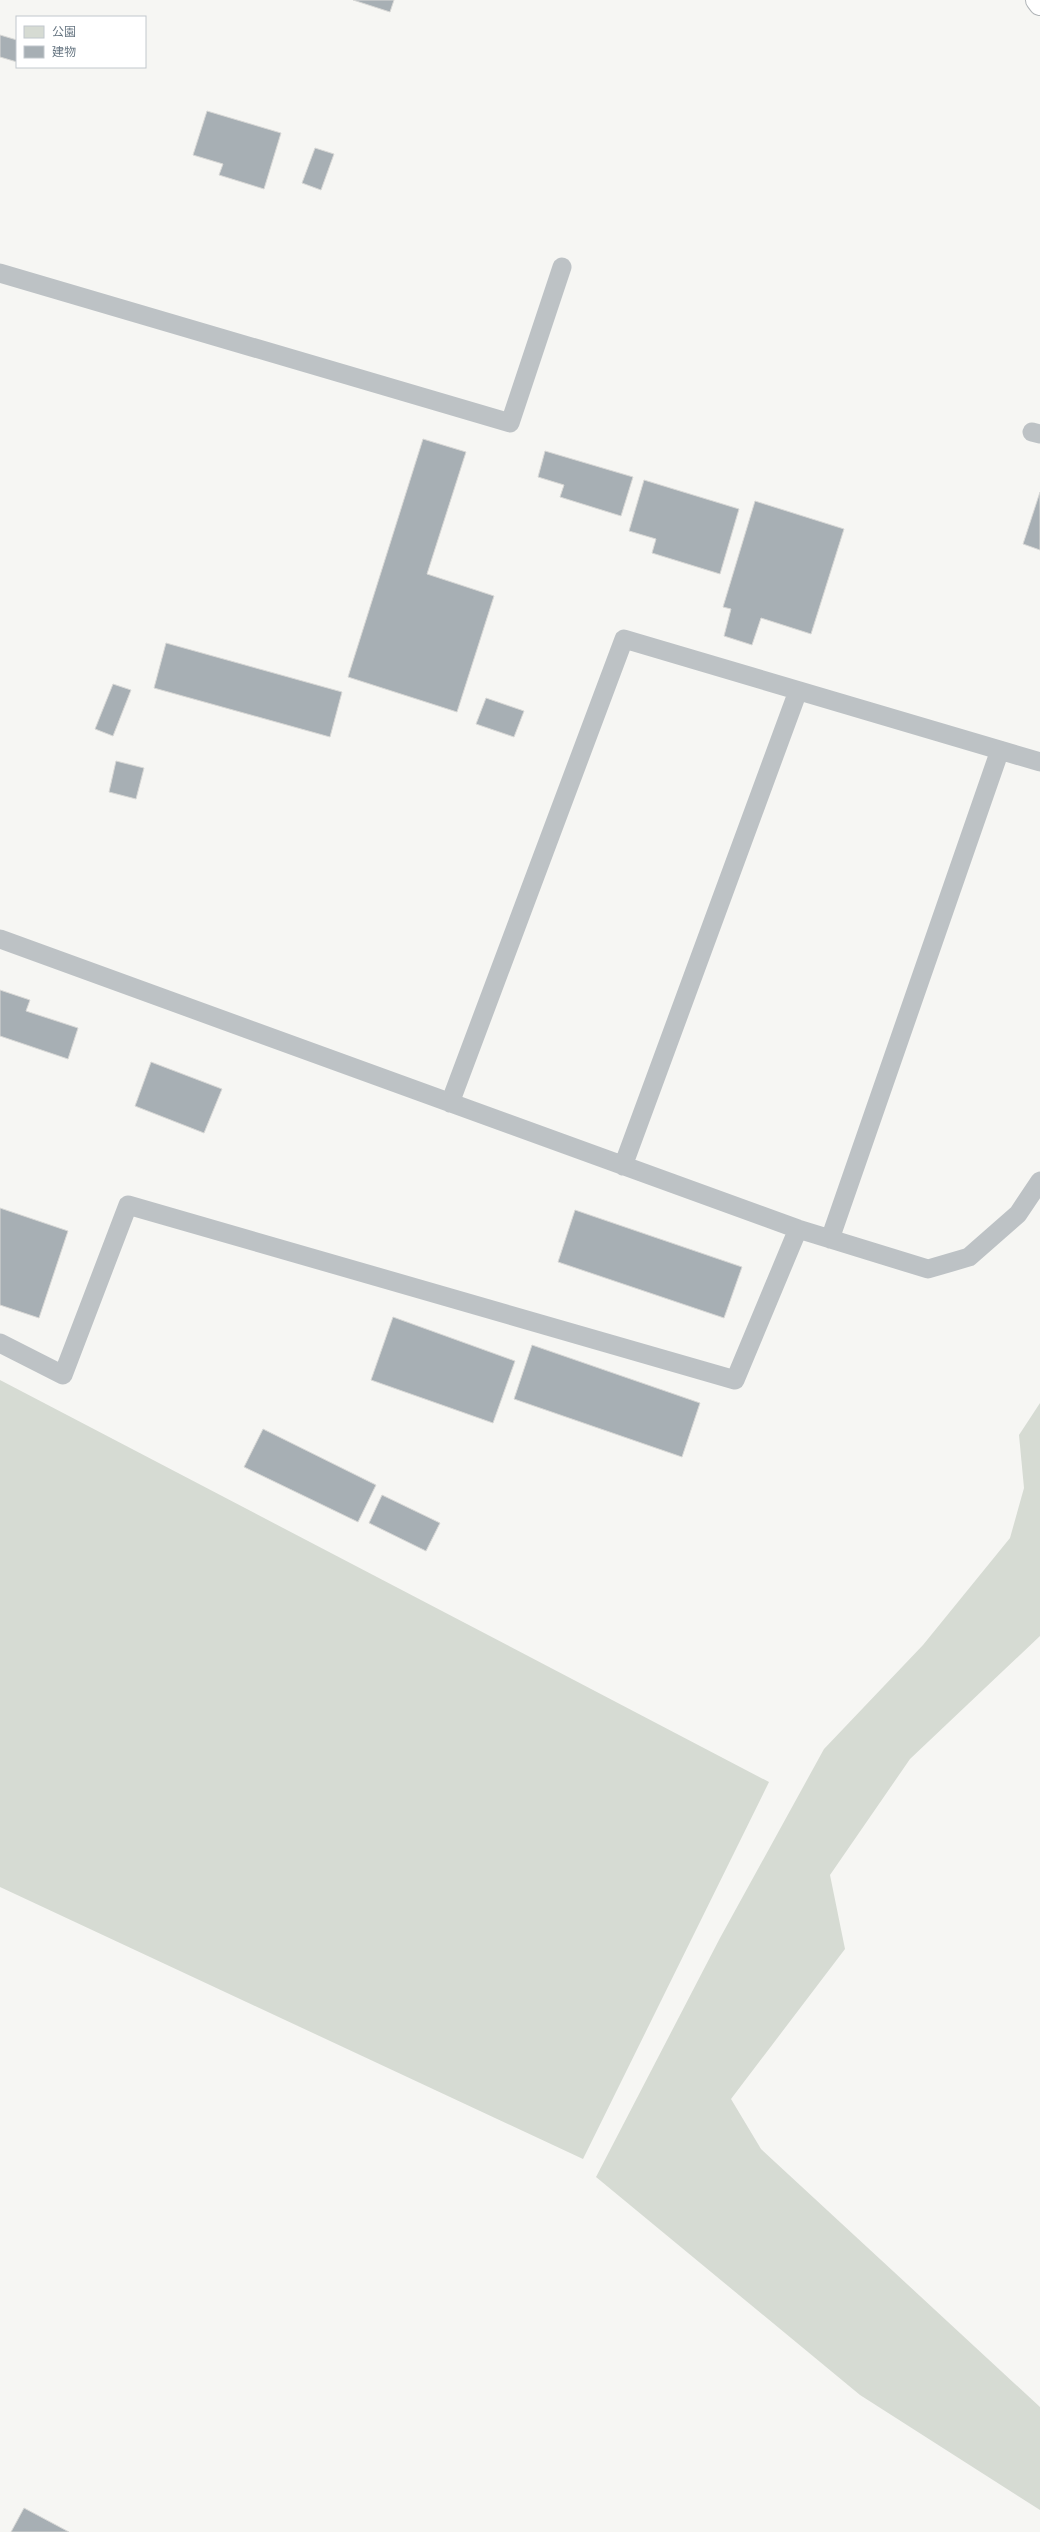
<svg xmlns="http://www.w3.org/2000/svg" width="1040" height="2532" font-family="Raleway,'Noto Sans JP',sans-serif">
<style>
.green{fill:#d6dbd3}
.building{fill:#a7afb4;stroke:#d8d8d6}
.lines{fill:none;stroke-linecap:round;stroke-linejoin:round}
.highway-casing{stroke:#b1b5b8;stroke-width:24}
.lane{stroke:#bdc2c5;stroke-width:19}
.highway{stroke:#fff;stroke-width:22}
</style>
<rect width="100%" height="100%" fill="#f6f6f3"/>
<path class="green" d="M0 1380 769 1782 583 2159 0 1887Z
M1040 1403V1636L910 1759 830 1875 845 1949 731 2099 761 2149 1040 2407V2510L860 2395 596 2177 720 1938 824 1749 923 1645 1010 1538 1024 1488 1019 1435Z"/>
<path class="building" d="M353 0H394L390 12Z
M0 35 17 40V62L0 57Z
M207 111 281 133 264 189 219 175 223 164 193 155Z
M315 148 334 154 321 190 302 183Z
M423 439 466 452 427 574 494 596 457 712 348 677Z
M545 451 633 477 621 516 560 497 564 485 538 477Z
M644 480 739 509 720 574 652 553 656 539 629 531Z
M1040 492V550L1023 544Z
M755 501 844 529 811 634 761 618 752 645 724 636 731 609 723 607Z
M166 643 342 692 330 737 154 688Z
M113 684 131 690 113 736 95 729Z
M486 698 524 711 514 737 476 724Z
M116 761 144 768 136 799 109 792Z
M0 990 30 1000 26 1011 78 1028 68 1059 0 1036Z
M151 1062 222 1089 204 1133 135 1106Z
M0 1208 68 1231 39 1318 0 1305Z
M575 1210 742 1267 724 1318 558 1262Z
M393 1317 515 1361 493 1423 371 1380Z
M532 1345 700 1403 682 1457 514 1399Z
M263 1429 376 1485 358 1522 244 1467Z
M382 1495 440 1523 426 1551 369 1523Z
M24 2508 69 2532H11Z"/>
<g class="lines">
<g class="highway-casing">
<path id="highway" d="M1037 0 1040 4"/>
</g>
<path class="lane" d="M0 273 510 423 562 267
M1032 432 1040 434
M0 939 798 1229 928 1269 969 1257 1018 1214 1040 1181
M450 1103 624 639 1040 762
M623 1166 798 691
M830 1239 1000 750
M0 1343 63 1375 128 1205 735 1380 798 1229"/>
<use href="#highway" class="highway"/>
</g>
<rect x="16" y="16" width="130" height="52" fill="#ffffff" stroke="#c2c8cd"/>
<rect x="24" y="26" width="20" height="12" fill="#d6dbd3" stroke="#c2c8cd"/>
<text x="52" y="36" font-size="12" fill="#677682">公園</text>
<rect x="24" y="46" width="20" height="12" fill="#a7afb4" stroke="#c2c8cd"/>
<text x="52" y="56" font-size="12" fill="#677682">建物</text>
</svg>
